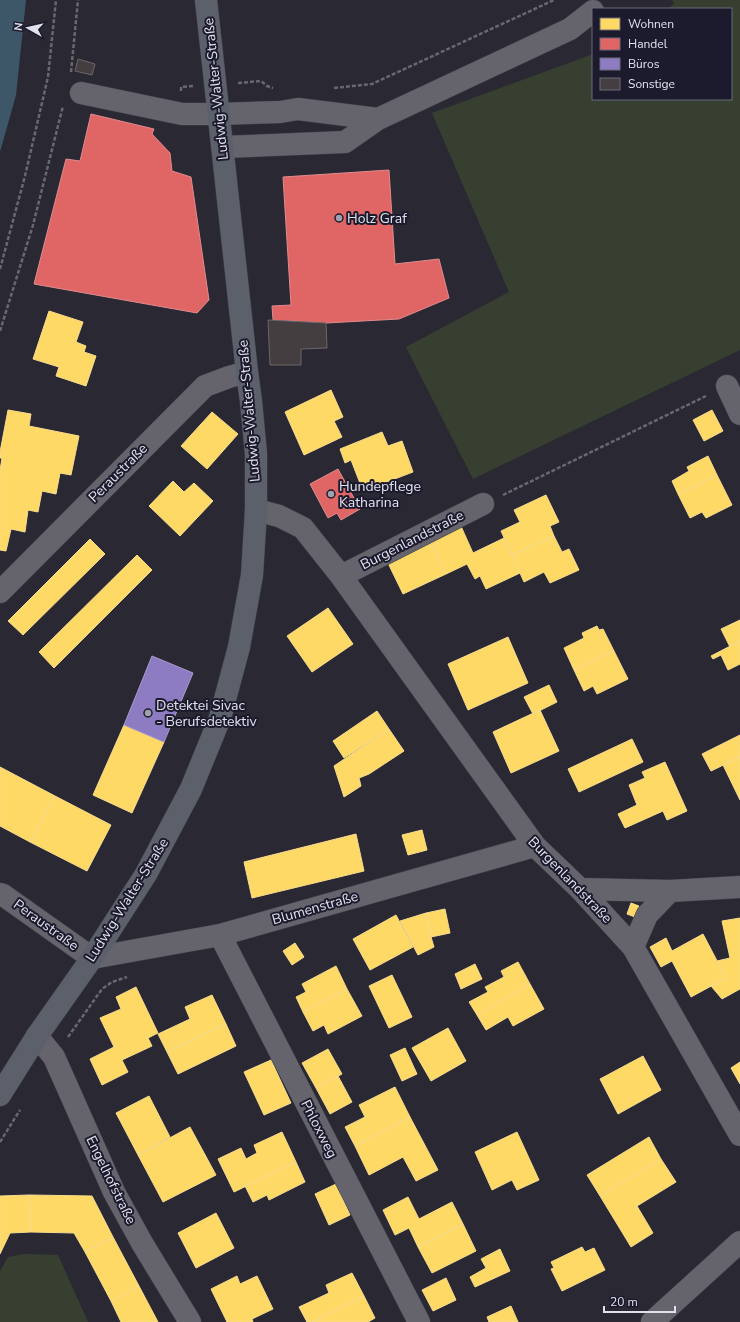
<svg xmlns="http://www.w3.org/2000/svg" width="740" height="1322" font-family="'Nunito Sans',sans-serif">
<style>
.green{fill:#374030}
.water{fill:#3d5769}
.homes{fill:#ffd966;stroke:#f6db8f}
.shops{fill:#e06666;stroke:#e08b8f}
.offices{fill:#8e7cc3;stroke:#a79ad0}
.building{fill:#453e41;stroke:#6b6669}
.lines{fill:none;stroke-linecap:round;stroke-linejoin:round}
.minor-casing{stroke:#45444d;stroke-width:23}
.major-casing{stroke:#45444d;stroke-width:23}
.path{stroke:#68686f;stroke-width:2.5;stroke-dasharray:4 2;stroke-linecap:butt}
.minor{stroke:#65646d;stroke-width:22}
.major{stroke:#5b606a;stroke-width:22}
.poi-dot{fill:#a1a1ad;stroke:#1c1b2d;stroke-width:1.5}
.labels{text-anchor:middle;dominant-baseline:central;stroke-width:4;stroke-linejoin:round;paint-order:stroke}
.street-label{font-size:14px;fill:#e1e1ee;stroke:#1c1b2d}
.poi-label{font-size:14px;fill:#e1e1ee;stroke:#1c1b2d;text-anchor:start}
</style>
<rect width="100%" height="100%" fill="#2a2933"/>
<path class="green" d="M672 0H740V350L473 479 406 347 509 292 432 113 593 54V99H731V9H669L674 3Z
M25 1254 58 1255 88 1322H0V1271L8 1257Z"/>
<path class="water" d="M0 0H26L16 95 0 152Z"/>
<path class="homes" d="M49 311 83 322 76 342 86 346 84 352 96 356 86 386 56 376 59 367 33 359Z
M331 390 343 417 334 421 342 437 304 455 285 412Z
M8 410 31 414 29 426 79 436 71 475 60 473 56 494 42 491 38 512 28 510 25 532 11 529 6 551 0 550V470L2 458H0V452Z
M712 410 723 431 704 441 693 420Z
M212 412 238 434 207 469 181 446Z
M382 432 388 446 402 441 413 472 363 491 351 460 345 463 340 449Z
M708 456 717 475 678 494 672 481 689 471 687 467Z
M717 475 732 505 706 518 702 512 690 518 678 494Z
M173 481 184 492 194 483 213 501 180 536 149 506Z
M546 495 559 522 550 526 554 536 512 555 501 531 520 522 514 510Z
M460 524 473 553 504 538 520 573 486 589 480 576 475 579 467 564 446 574 429 538Z
M554 536 562 552 569 549 579 570 550 583 544 572 524 582 512 555Z
M429 538 446 574 403 594 386 559Z
M90 539 105 554 23 635 8 621Z
M137 555 152 570 54 668 39 652Z
M328 608 353 644 312 672 287 636Z
M740 620V641L730 647 721 629Z
M597 626 599 630 603 629 614 651 574 670 564 648 584 638 582 633Z
M508 637 528 683 468 710 448 664Z
M740 641V664L728 670 721 655 713 659 711 656Z
M614 651 628 679 597 694 593 686 584 691 574 670Z
M549 685 557 702 533 714 524 697Z
M540 710 559 751 511 773 493 732Z
M377 711 389 729 344 758 333 741Z
M124 725 164 742 132 813 93 795Z
M389 729 404 751 369 774 359 778 361 786 344 797 334 766Z
M740 735V757L711 771 702 754Z
M632 739 643 762 579 792 568 769Z
M740 757V800L723 765Z
M665 762 687 811 667 820 663 811 625 828 618 814 637 805 629 785 645 778 642 772Z
M0 767 55 796 30 842 0 826Z
M55 796 111 825 87 871 30 842Z
M422 830 427 850 408 855 402 835Z
M356 834 364 871 252 898 244 862Z
M631 903 639 906 635 917 627 914Z
M445 909 450 933 431 937 426 913Z
M426 913 431 937 434 947 418 955 400 921Z
M396 915 413 947 370 970 353 939Z
M740 918V989L722 999 711 986 726 978 717 961 730 958 722 921Z
M703 934 726 978 691 997 672 961 661 967 650 947 666 938 672 951Z
M295 943 304 957 292 965 283 951Z
M518 962 530 984 477 1015 469 1002 488 992 485 987 504 977 501 971Z
M475 964 482 979 461 989 455 974Z
M336 966 347 989 303 1012 296 997 306 992 302 984Z
M392 975 412 1017 389 1028 369 986Z
M530 984 544 1009 513 1026 508 1017 486 1030 477 1015Z
M136 987 158 1033 148 1038 152 1046 122 1060 128 1072 102 1085 90 1059 114 1047 100 1018 121 1009 116 997Z
M347 989 362 1016 328 1034 324 1025 313 1031 303 1012Z
M212 995 226 1024 167 1052 158 1034 190 1019 185 1007Z
M226 1024 236 1046 178 1074 167 1052Z
M448 1028 466 1061 431 1081 412 1048Z
M405 1048 417 1074 402 1081 390 1055Z
M328 1049 342 1074 316 1088 302 1063Z
M643 1056 661 1090 618 1114 600 1079Z
M271 1060 291 1103 264 1115 244 1072Z
M740 1062V1084L731 1068Z
M338 1076 352 1102 330 1114 316 1088Z
M395 1087 410 1117 355 1146 345 1127 365 1117 359 1105Z
M149 1096 170 1137 138 1155 116 1113Z
M410 1117 438 1170 416 1181 403 1157 369 1175 355 1146Z
M190 1127 216 1175 163 1202 138 1155Z
M282 1132 296 1162 234 1192 218 1159 241 1148 246 1159 257 1153 254 1145Z
M517 1132 539 1180 517 1190 512 1180 492 1190 475 1152Z
M649 1137 661 1159 600 1196 587 1175Z
M661 1159 676 1182 637 1206 653 1233 631 1247 600 1196Z
M296 1162 305 1182 269 1200 267 1195 253 1202 245 1186Z
M336 1184 350 1215 329 1225 315 1194Z
M29 1195 92 1196 113 1237 85 1252 74 1233 31 1232Z
M29 1195 31 1232 10 1233 0 1254V1196Z
M408 1197 419 1219 452 1202 463 1224 418 1247 409 1228 395 1235 383 1210Z
M216 1213 234 1248 196 1268 178 1233Z
M463 1224 476 1251 432 1273 418 1247Z
M113 1237 139 1286 111 1301 85 1252Z
M582 1247 585 1252 594 1248 605 1270 562 1291 551 1269 554 1268 551 1262Z
M500 1249 510 1271 475 1287 470 1277 486 1268 481 1259Z
M352 1273 364 1296 312 1322H307L299 1307 329 1293 326 1285Z
M237 1276 240 1284 257 1276 273 1309 252 1319 253 1322H227L211 1289Z
M446 1278 456 1300 433 1311 422 1290Z
M139 1286 158 1322H121L111 1301Z
M364 1296 375 1318 368 1322H312Z
M511 1306 518 1322H489L487 1317Z"/>
<path class="shops" d="M91 114 154 129 152 134 170 153 172 171 191 177 209 300 197 313 34 284 66 159 80 161Z
M389 170 395 264 439 259 449 298 399 319 326 323 273 320 272 306 291 305 283 177Z
M338 469 360 509 341 520 337 513 328 518 310 484Z"/>
<path class="offices" d="M152 656 193 673 164 742 124 725Z"/>
<path class="building" d="M78 59 95 64 92 75 75 71Z
M268 320 326 323 327 348 301 349V365H270Z"/>
<g class="lines">
<g class="minor-casing">
<path id="minor" d="M81 93 182 114H219L280 112 298 109 378 119
M223 147 345 142 378 119 570 29 593 11
M727 386 740 414
M256 510 279 516 303 528 341 576 535 846 580 889 633 947 740 1135
M341 576 483 504
M0 592 205 386 229 377 247 372
M580 889 670 891 740 887
M0 894 3 895 92 958 220 935 535 846
M220 935 419 1322
M633 947 647 915 670 891
M37 1036 54 1057 114 1192 142 1243 190 1322
M652 1322 740 1242"/>
</g>
<g class="major-casing">
<path id="major" d="M0 1095 37 1036 92 958 146 874 191 789 220 718 239 647 252 575 256 510V454L251 401 247 372 206 0"/>
</g>
<path class="path" d="M71 72 78 0
M238 83 261 81 267 86 273 88
M334 88 372 84 554 0
M181 91V87L193 86
M0 269 25 176 48 77 56 0
M0 331 33 225 63 106
M503 495 706 396
M68 1037 102 989 112 982 127 977
M0 1142 20 1110"/>
<use href="#minor" class="minor"/>
<use href="#major" class="major"/>
</g>
<g class="poi-dot">
<circle cx="339" cy="218" r="4"/>
<circle cx="331" cy="494" r="4"/>
<circle cx="148" cy="713" r="4"/>
</g>
<g class="labels">
<g class="street-label">
<text transform="translate(216 89) rotate(-96)">Ludwig-Walter-Straße</text>
<text transform="translate(249 411) rotate(-95)">Ludwig-Walter-Straße</text>
<text transform="translate(118 473) rotate(-45)">Peraustraße</text>
<text transform="translate(412 540) rotate(-27)">Burgenlandstraße</text>
<text transform="translate(570 880) rotate(46)">Burgenlandstraße</text>
<text transform="translate(127 900) rotate(-58)">Ludwig-Walter-Straße</text>
<text transform="translate(315 908) rotate(-16)">Blumenstraße</text>
<text transform="translate(46 925) rotate(36)">Peraustraße</text>
<text transform="translate(319 1129) rotate(63)">Phloxweg</text>
<text transform="translate(111 1180) rotate(64)">Engelhofstraße</text>
</g>
<g class="poi-label">
<text x="347" y="218">Holz Graf</text>
<text x="339" y="486">Hundepflege<tspan x="339" dy="16">Katharina</tspan></text>
<text x="156" y="705">Detektei Sivac<tspan x="156" dy="16">- Berufsdetektiv</tspan></text>
</g>
</g>
<rect x="592" y="8" width="140" height="92" fill="#1c1b2d" stroke="#6b6a7a"/>
<rect x="600" y="18" width="20" height="12" fill="#ffd966" stroke="#6b6a7a"/>
<text x="628" y="28" font-size="12" fill="#e1e1ee">Wohnen</text>
<rect x="600" y="38" width="20" height="12" fill="#e06666" stroke="#6b6a7a"/>
<text x="628" y="48" font-size="12" fill="#e1e1ee">Handel</text>
<rect x="600" y="58" width="20" height="12" fill="#8e7cc3" stroke="#6b6a7a"/>
<text x="628" y="68" font-size="12" fill="#e1e1ee">Büros</text>
<rect x="600" y="78" width="20" height="12" fill="#453e41" stroke="#6b6a7a"/>
<text x="628" y="88" font-size="12" fill="#e1e1ee">Sonstige</text>
<g transform="translate(28 28) rotate(278)" stroke="#1c1b2d" stroke-width="3" paint-order="stroke">
<path d="M0-3L7 15L0 10L-7 15Z" fill="#e1e1ee"/>
<text y="-6" font-size="11" font-weight="bold" text-anchor="middle" fill="#e1e1ee">N</text>
</g>
<path d="M604 1306v6h71v-6" fill="none" stroke="#e1e1ee" stroke-width="2"/>
<text x="610" y="1306" font-size="12" fill="#e1e1ee" stroke="#1c1b2d" stroke-width="3" paint-order="stroke">20 m</text>
</svg>
